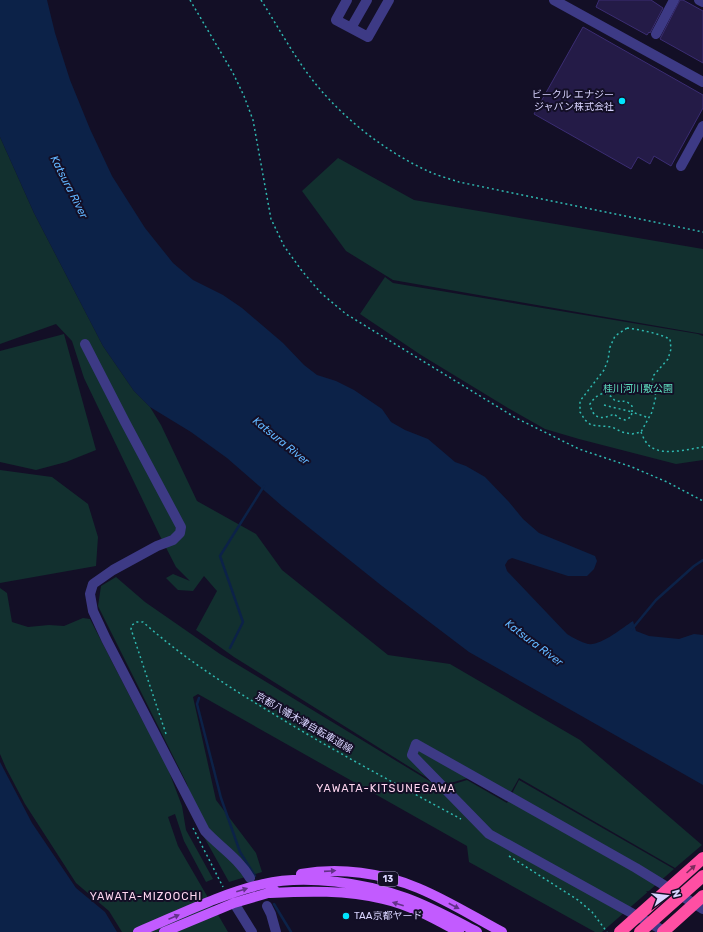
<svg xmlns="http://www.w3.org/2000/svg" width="703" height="932" font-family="Rubik,'Noto Sans JP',sans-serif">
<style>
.green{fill:#12302f}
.water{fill:#0c2248}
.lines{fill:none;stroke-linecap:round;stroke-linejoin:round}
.stream{stroke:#0c2248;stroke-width:2.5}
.building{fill:#241b47;stroke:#3b2d73}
.path{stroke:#2fb8b0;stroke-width:1.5;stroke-dasharray:2 3;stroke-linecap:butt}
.minor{stroke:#3d3a85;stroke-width:10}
.major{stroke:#c25bff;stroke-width:10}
.highway{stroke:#ff4fa3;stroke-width:12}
.oneway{fill:#7d2c5e}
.oneway2{fill:#623188}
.poi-dot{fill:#00e5ff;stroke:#130f26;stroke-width:1.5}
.labels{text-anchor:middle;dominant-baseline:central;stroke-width:4;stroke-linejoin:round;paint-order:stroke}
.shield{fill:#130f26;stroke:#9e99be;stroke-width:1}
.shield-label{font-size:9px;font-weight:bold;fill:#d9d4ff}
.poi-label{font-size:10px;fill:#d9d4ff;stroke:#130f26;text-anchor:end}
.park-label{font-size:10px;fill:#5fe0c0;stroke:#130f26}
.street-label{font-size:10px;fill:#d9d4ff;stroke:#130f26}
.water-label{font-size:11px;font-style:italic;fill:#62b6ff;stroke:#130f26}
.neighbourhood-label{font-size:11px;letter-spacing:1px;fill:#ffd6f0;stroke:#130f26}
</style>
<rect width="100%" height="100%" fill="#130f26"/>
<path class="green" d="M0 137 34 213 103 346 134 391 150 407 161 425 197 501 256 534 282 570 388 655 450 664 580 740 702 845 675 868 519 778 506 801 468 778 440 786 234 657 196 630 217 591 204 576 193 591 178 590 166 578 173 574 190 581 176 567 160 536 84 378 72 341 56 324 0 344Z
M338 158 414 200 703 249V334L393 280 346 251 302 191Z
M385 277 393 283 698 334 703 336V460L676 464 579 439 545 429 508 408 421 355 360 314Z
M64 334 96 450 66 462 36 470 0 462V351Z
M0 470 52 477 88 504 98 537 96 566 0 583Z
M116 577 145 602 220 654 441 788 467 780 507 803 519 780 674 869 602 932H595L469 862 467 846 198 694 193 697 216 800 256 853 262 872 229 882 199 828 187 784 98 606 101 586Z
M0 588 7 593 12 622 28 627 49 625 64 626 83 618 90 619 138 712 165 761 182 806 186 830 213 879 206 882 184 841 175 814 168 817 178 846 228 932H122L109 911 76 883 25 804 6 768 0 754Z"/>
<path class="water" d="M0 0H47L55 33 70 80 90 129 112 176 145 228 173 263 193 280 223 295 242 308 283 343 304 365 317 375 336 381 354 390 382 409 391 422 405 430 428 439 455 462 466 466 485 477 509 502 523 519 539 533 595 556 597 561 594 569 587 576H568L512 558 508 560 505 565 507 571 567 634C573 638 581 642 588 644 601 646 622 628 633 621L636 631 649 636 679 639 694 634 703 635V785L469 652 382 586 282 506 227 458 191 432 150 407 134 391 103 346 34 213 0 137Z
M0 762 32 823 76 888 105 912 117 932H0Z"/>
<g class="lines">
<path class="stream" d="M632 629 656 600 694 566 703 560
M230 648 243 622 220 556 264 486
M199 698 197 704 221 798 240 852 255 876
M274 904 291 932"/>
</g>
<path class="building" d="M599 0H651L663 8 650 33 649 32 647 35 596 7Z
M680 0H683L703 11V63L660 39Z
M583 27 703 95V108L671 166 654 156 650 164 638 157 631 169 534 114Z"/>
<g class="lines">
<path class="path" d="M190 0 233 73 244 96 253 120 271 219 284 246 302 271 321 293 346 314 516 418 579 449 632 467 667 482 703 501
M261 0C277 25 291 51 308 74 338 115 385 152 430 172 439 176 450 179 459 182L703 232
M627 328C642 330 657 333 670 339L671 349 668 359 653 376 652 384 656 396 652 412 641 432 632 434 622 432 612 427 591 425 585 420 580 412V401L604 370 608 360 610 347 615 336Z
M604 405 632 412 631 417 625 420 619 418 614 414C601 420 593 419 590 404 597 393 607 389 615 401 624 402 625 399 632 406V412L649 418
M641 432C643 437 646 444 651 447 664 456 689 449 703 447
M166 734 131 629 132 625 137 622H143C181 656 224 684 267 710 330 749 396 784 461 819
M193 828 223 887
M509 856 578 900 592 912 607 932"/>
<path class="minor" d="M347 0 336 20 368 37 389 0
M554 0 703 82
M699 0 703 2
M351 28 367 0
M656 34 674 0
M681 166 703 126
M85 344 125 422 181 527 180 533 173 540 157 546 113 570 93 584 90 594 93 611 106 639 205 831C220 847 239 859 250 878
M234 903 252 932
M267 906 271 914 276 932
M666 932 489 834 412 755 416 744 636 868 703 909"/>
<path class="major" d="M301 874C340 867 382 873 418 888 447 900 474 917 502 932
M270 893C308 891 346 890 383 899 410 905 435 919 459 932
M138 932C179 915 220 894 263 884 306 874 365 883 406 898 431 907 454 920 477 932
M164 932 234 903 275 891"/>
<path class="highway" d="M620 932 703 858
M640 932 703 876
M663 932 703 896"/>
</g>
<defs><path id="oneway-solid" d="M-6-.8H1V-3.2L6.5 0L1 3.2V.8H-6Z"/></defs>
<use class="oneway" href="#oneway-solid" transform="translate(691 869) rotate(-42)"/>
<g class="oneway2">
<use href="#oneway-solid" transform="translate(330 871) rotate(-4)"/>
<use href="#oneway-solid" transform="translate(242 890) rotate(-17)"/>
<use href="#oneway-solid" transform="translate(398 904) rotate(-162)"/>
<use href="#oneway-solid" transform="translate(454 906) rotate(28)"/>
<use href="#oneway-solid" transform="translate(174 917) rotate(-23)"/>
</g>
<g class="poi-dot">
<circle cx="622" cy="101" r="4"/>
<circle cx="346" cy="916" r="4"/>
</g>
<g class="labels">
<rect class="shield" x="378" y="872" width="20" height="14" rx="3"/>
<g class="shield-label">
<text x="388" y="879">13</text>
</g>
<g class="poi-label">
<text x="614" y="95">ビークル エナジー<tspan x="614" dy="12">ジャパン株式会社</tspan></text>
<text x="354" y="916" text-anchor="start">TAA京都ヤード</text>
</g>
<g class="park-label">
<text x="638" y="389">桂川河川敷公園</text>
</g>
<g class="street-label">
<text transform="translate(304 723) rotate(30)">京都八幡木津自転車道線</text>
</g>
<g class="water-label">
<text transform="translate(69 187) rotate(63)">Katsura River</text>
<text transform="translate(281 441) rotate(39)">Katsura River</text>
<text transform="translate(534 643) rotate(37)">Katsura River</text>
</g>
<g class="neighbourhood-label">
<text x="386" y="788">YAWATA-KITSUNEGAWA</text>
<text x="146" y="896">YAWATA-MIZOOCHI</text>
</g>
</g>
<g transform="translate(667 896) rotate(75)" stroke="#130f26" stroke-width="3" paint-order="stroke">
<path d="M0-3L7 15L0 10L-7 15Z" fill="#d9d4ff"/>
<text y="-6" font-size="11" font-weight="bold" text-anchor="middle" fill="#d9d4ff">N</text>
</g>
</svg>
